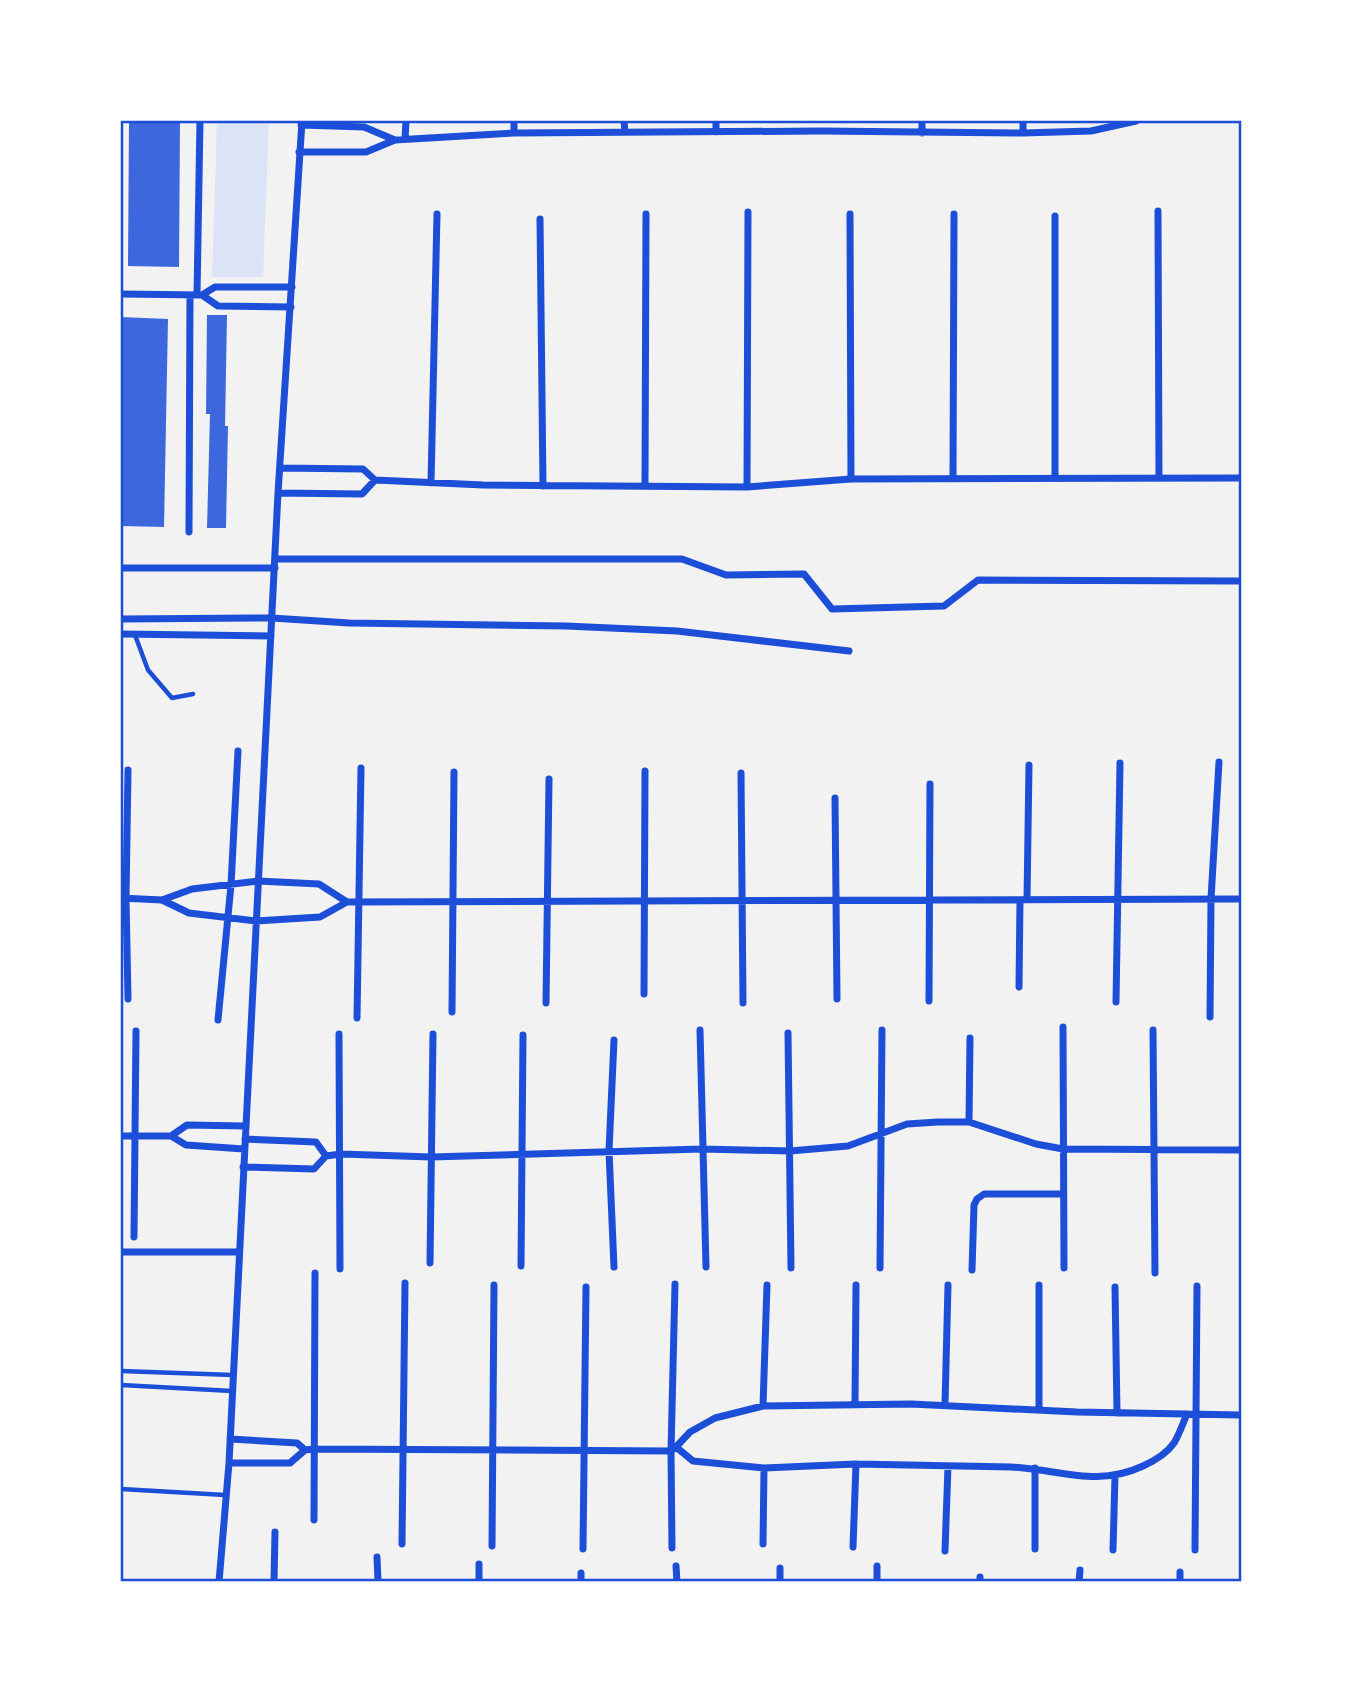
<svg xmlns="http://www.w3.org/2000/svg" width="1362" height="1703" font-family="Jost,sans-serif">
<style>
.green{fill:#dbe4f7}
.building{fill:#3d67dc}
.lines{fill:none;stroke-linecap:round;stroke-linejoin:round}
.service{stroke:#1d4ed8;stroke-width:4.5}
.minor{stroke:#1d4ed8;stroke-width:7}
.neatline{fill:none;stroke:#1d4ed8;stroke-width:2.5}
</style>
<rect width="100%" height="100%" fill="#f2f2f2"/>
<path class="green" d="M217 121H269L263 277H212Z"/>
<path class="building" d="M129 121H180L179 267 128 266Z
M207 315H227L225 426H228L226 528H207L210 414H206Z
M121 317 168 319 164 527 121 526Z"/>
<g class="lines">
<path class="service" d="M135 635 148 670 172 698 193 694
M121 1371 233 1375
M121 1385 232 1391
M121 1489 225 1495"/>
<path class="minor" d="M624 121 625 132
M301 125 364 127 395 140
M716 132V121
M514 133V121
M922 133V121
M1023 133V121
M405 139 406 121
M299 152H366L395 140 514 133 821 131 1023 133 1091 131 1136 121
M1158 211 1159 478
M850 214 851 479
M540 219 543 486
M121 294 202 295 215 287H292
M197 295 200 121
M202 295 218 306 291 307
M280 468 363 469 375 480 483 485 747 487 851 479 1241 478
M953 478 954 214
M1055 478V216
M431 483 437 214
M645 486 646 214
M747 487 748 212
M278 493 362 494 375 480
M189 532 190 295
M275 559H682L726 575 804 574 832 609 944 606 978 580 1241 581
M121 568H275
M121 619 272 618 349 623 566 626 677 631 849 651
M121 634 271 636
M741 773 743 1003
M835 798 837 999
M121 898 162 900 192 889 258 881 319 884 347 902
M1027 899 1029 765
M162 900 189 913 256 921 320 917 347 902 1241 899
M1019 987 1020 900
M644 994 645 771
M128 999 126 898 128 770
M929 1001 930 784
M1116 1002 1120 763
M546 1003 549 779
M452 1012 454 772
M1210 1017 1211 899 1219 762
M357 1018 361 768
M218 1020 231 885 238 751
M1063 1027 1064 1268
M700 1030 706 1267
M1153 1030 1155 1273
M788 1033 791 1268
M339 1034 340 1269
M969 1122 970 1038
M121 1136H171L186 1145 244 1149
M171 1136 187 1125 245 1126
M245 1139 316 1142 326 1156
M243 1167 314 1169 326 1156 341 1154 431 1157 702 1149 790 1151 848 1146 907 1124 938 1122H969L1036 1144 1063 1149 1241 1150
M134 1237 136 1031
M121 1252H239
M430 1263 433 1034
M521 1266 523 1035
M614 1267 609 1151 614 1040
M880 1268 882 1030
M972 1270 974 1205 977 1199 984 1194H1062
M1115 1287 1117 1413
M855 1404 856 1285
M945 1405 948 1285
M763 1406 767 1285
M1039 1409V1285
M230 1439 297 1443 305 1450
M676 1447 690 1432 715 1418 763 1406 911 1404 1077 1412 1241 1415
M229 1463H290L305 1450 314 1449 671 1451 676 1447 693 1461 764 1468 856 1464 1011 1467C1059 1469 1096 1488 1143 1466 1154 1461 1167 1453 1174 1443 1179 1435 1183 1423 1187 1414
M314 1520 315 1273
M402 1544 405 1283
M763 1544 764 1468
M492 1546 494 1285
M853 1547 856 1464
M672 1548 671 1451 675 1284
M583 1549 586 1287
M1035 1549V1468
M1113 1550 1115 1476
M1195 1550 1197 1286
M945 1551 948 1466
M377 1557 378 1582
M676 1566 677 1582
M219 1582 229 1463 278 493 302 121
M274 1582 275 1532
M479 1582V1564
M581 1582V1573
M780 1582V1568
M877 1582V1566
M980 1582V1577
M1079 1582 1080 1570
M1180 1582V1572"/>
</g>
<rect width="1362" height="1703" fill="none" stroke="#ffffff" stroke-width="245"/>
<rect x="122" y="122" width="1118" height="1458" class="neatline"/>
</svg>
